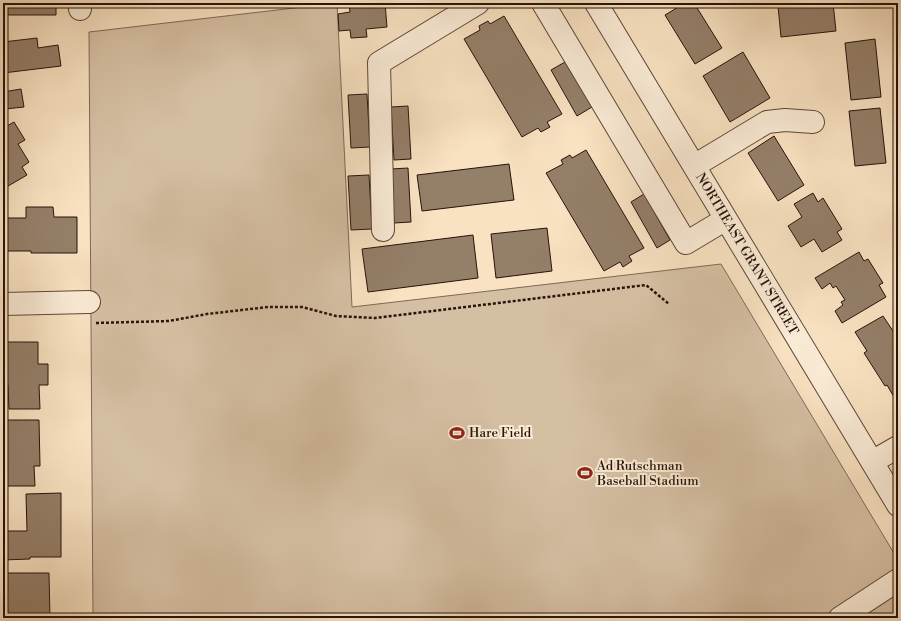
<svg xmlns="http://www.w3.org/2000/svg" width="901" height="621" font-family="'Libre Bodoni',serif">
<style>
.green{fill:#d5bfa3;stroke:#7e6956}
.building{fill:#947f69;stroke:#271309}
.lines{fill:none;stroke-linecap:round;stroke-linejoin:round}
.minor-casing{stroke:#5c4737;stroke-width:24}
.path{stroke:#271309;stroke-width:2.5;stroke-dasharray:3 2;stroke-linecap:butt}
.minor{stroke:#fbecd7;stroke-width:22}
.labels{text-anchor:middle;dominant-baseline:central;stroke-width:4;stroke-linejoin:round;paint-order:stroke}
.street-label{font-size:13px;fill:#271309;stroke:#fbecd7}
.poi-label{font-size:13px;fill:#271309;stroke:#fbecd7;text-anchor:start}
</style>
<rect width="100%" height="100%" fill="#f9e2c2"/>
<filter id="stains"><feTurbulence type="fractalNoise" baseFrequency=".005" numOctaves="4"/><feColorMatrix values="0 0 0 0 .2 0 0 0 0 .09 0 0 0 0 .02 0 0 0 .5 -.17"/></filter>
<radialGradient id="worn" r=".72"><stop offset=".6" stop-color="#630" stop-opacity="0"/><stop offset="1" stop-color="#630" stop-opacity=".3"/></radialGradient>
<path class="green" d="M337 3 352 307 721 264 898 560V618H93L89 32Z"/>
<path class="building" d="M3 3H56V15H3Z
M349 3H385L387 27 366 29 367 37 351 38 350 30 339 31 338 14 350 12Z
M685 3H694L722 48 695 64 665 15Z
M808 3H833L836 31 781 37 778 6Z
M504 16 562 114 547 122 550 127 541 132 538 128 522 137 464 39 480 30 479 26 488 21 490 24Z
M37 38 38 48 58 45 61 66 3 73V42Z
M875 39 881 97 851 100 845 43Z
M743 52 770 98 730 122 703 76Z
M565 62 592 107 577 116 551 70Z
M21 89 24 107 5 109 4 106H3V92Z
M367 94 370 147 351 148 348 95Z
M408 106 411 159 394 160 391 107Z
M880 108 886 163 855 166 849 111Z
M14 122 25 140 18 144 29 162 22 167 27 175 3 189V123L5 127Z
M774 136 804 185 778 201 748 153Z
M586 150 644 248 629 256 632 261 623 267 620 262 604 271 546 173 563 164 561 160 570 155 572 158Z
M509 164 514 200 422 211 417 175Z
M408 168 411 222 394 223 391 169Z
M369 175 372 229 351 230 348 176Z
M813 193 818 202 823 198 842 229 837 232 842 240 822 252 814 239 801 247 788 226 802 217 794 204Z
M644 194 670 240 657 248 631 202Z
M26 207H53L54 217H77V253H31V251H3V218H26Z
M547 228 552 271 496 278 491 234Z
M473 235 478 278 368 292 362 249Z
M859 252 864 261 868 259 883 283 879 285 886 297 842 323 835 311 843 305 841 302 845 300 836 286 833 288 830 283 822 289 815 278Z
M883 316 893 331 897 329 898 331V404L887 385 885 386 864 353 867 351 855 332Z
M4 342H38V364H48V385H39L40 409H9L8 385H4Z
M3 420H39L40 466H34L35 486H3Z
M61 493V557H30V559L3 560V531H27L26 494Z
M3 573H49L50 618H3L8 617 7 598 3 597Z"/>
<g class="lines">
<g class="minor-casing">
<path id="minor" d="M79 3 80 9
M543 3 686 243 726 219
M596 3 898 505
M694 166 767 122 785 120 813 122
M383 230 379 63 478 3
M3 304 89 302
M872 462 898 447
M840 618 898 580"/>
</g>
<path class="path" d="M96 323 169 321 207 314 268 307H302L336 316 375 318 646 285 669 304"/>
<use href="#minor" class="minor"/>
</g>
<defs>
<g id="stadium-bare" transform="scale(1.2)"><path d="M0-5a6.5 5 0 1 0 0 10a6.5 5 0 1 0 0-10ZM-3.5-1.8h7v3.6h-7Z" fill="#8f2418" stroke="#fbecd7" stroke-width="2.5" paint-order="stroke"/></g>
</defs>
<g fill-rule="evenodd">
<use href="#stadium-bare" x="457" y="433"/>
<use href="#stadium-bare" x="585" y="473"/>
</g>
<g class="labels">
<g class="street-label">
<text transform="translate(747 254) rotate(59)">NORTHEAST GRANT STREET</text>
</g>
<g class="poi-label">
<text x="469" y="433">Hare Field</text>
<text x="597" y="466">Ad Rutschman<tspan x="597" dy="15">Baseball Stadium</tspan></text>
</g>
</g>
<rect width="901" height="621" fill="none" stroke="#f9e2c2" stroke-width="16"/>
<rect x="4" y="4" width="893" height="613" fill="none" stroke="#271309" stroke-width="2"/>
<rect x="8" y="8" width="885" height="605" fill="none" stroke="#271309"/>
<rect width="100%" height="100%" filter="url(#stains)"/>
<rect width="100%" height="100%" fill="url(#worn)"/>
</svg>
